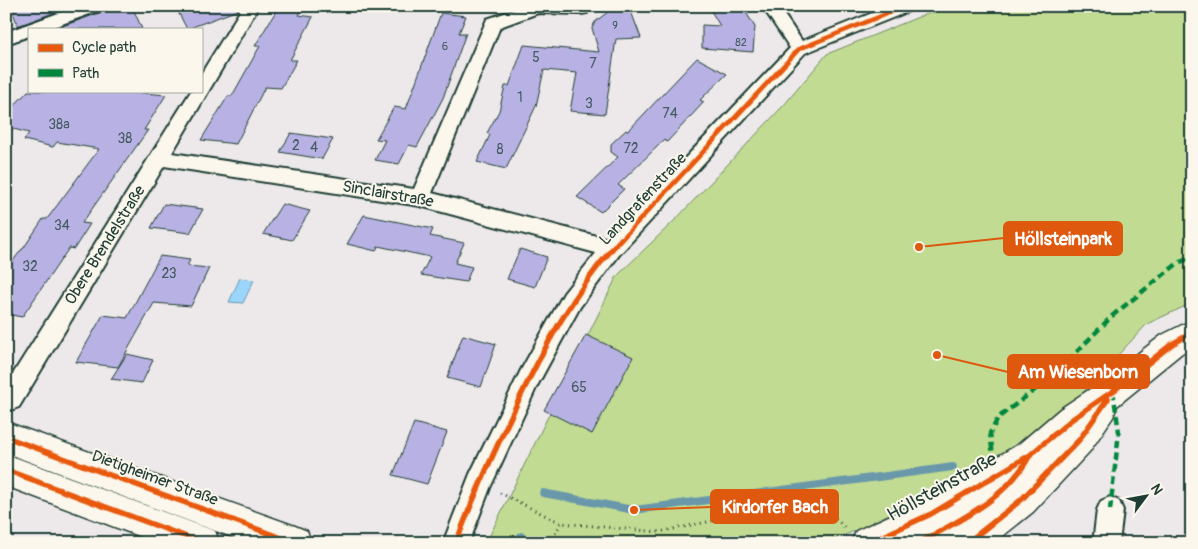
<svg xmlns="http://www.w3.org/2000/svg" width="1198" height="549" font-family="Pangolin,sans-serif">
<style>
.green{fill:#c2db92;stroke:#708c63}
.water{fill:#9bd5fb;stroke:#6998ab}
.lines{fill:none;stroke-linecap:round;stroke-linejoin:round}
.stream{fill:#6998ab;fill-rule:evenodd}
.building{fill:#b7b2e3;stroke:#1f3d34}
.minor-casing{stroke:#1f3d34;stroke-width:4}
.tertiary-casing{stroke:#1f3d34;stroke-width:3}
.path{stroke:#1f3d34;stroke-width:3;stroke-dasharray:1 4.5;stroke-linecap:butt}
.minor{fill:#fbf7ec;fill-rule:evenodd}
.tertiary{fill:#fbf7ec;fill-rule:evenodd}
.quiet{stroke:#00873e;stroke-width:4.5;stroke-dasharray:8 4.5;stroke-linecap:butt}
.cycleway-far1-casing{stroke:#fbf7ec;stroke-width:7}
.cycleway-casing{stroke:#fbf7ec;stroke-width:9}
.cycleway-far1{stroke:#e8590c;stroke-width:4.5}
.cycleway{stroke:#e8590c;stroke-width:5.5}
.labels{text-anchor:middle;dominant-baseline:central;stroke-width:4;stroke-linejoin:round;paint-order:stroke}
.far-number-label{font-size:11px;fill:#455a60}
.number-label{font-size:14px;fill:#455a60}
.street-label{font-size:16px;fill:#1f3d34;stroke:#fbf7ec}
.near-street-label{font-size:19px;fill:#1f3d34;stroke:#fbf7ec}
.leader{fill:none;stroke:#de580e;stroke-width:2}
.callout-dot{fill:#de580e;stroke:#fbf7ec;stroke-width:2}
.callout{fill:#de580e;stroke:#de580e;stroke-width:2}
.callout-label{font-size:18px;text-anchor:middle;font-weight:bold;fill:#fff}
</style>
<rect width="100%" height="100%" fill="#ede9ea"/>
<filter id="ink" filterUnits="userSpaceOnUse"><feTurbulence type="fractalNoise" baseFrequency=".02" numOctaves="2"/><feDisplacementMap in="SourceGraphic" scale="10" xChannelSelector="R" yChannelSelector="G"/><feConvolveMatrix kernelMatrix="1 2 1 2 8 2 1 2 1" color-interpolation-filters="sRGB"/></filter>
<g filter="url(#ink)">
<path class="green" d="M946 6H1192V303L1147 324 1064 413 994 463 850 533 824 543H486L617 276 677 218 784 105 827 54Z"/>
<path class="water" d="M240 278 254 280 243 303 229 302Z"/>
<g class="lines">
<path class="stream" d="M953 463 956 464 957 467 956 470 953 471 634 514 543 497 540 496 539 493 540 490 543 489 634 506Z
M521 532 524 533 525 536 522 543H514L518 533Z"/>
</g>
<path class="building" d="M22 6H72L18 26 12 10Z
M105 6H132L142 29H54L102 12Z
M175 6H236L238 10 187 29Z
M279 6H304L299 15 313 17 290 60H297L281 88 265 87 236 144 201 140 228 96H232L260 46H255Z
M607 6H629L641 38 616 39 605 114 570 111 577 73 544 70 536 106 506 169 477 162 490 135 487 133 499 111 505 86H509L524 45 599 52 592 28 595 22 609 11Z
M708 6H742L755 27 753 52 702 48V25L720 26Z
M441 13 466 16 459 33H466L443 98 417 147 409 145 399 164 375 160 385 140 376 139 394 107 406 109Z
M697 58 727 74 700 100 704 102 667 142 664 140 618 185 624 189 601 212 577 197 618 157 611 152V144L626 130 628 131Z
M28 91H122L166 95 144 130H148L82 223 90 224 74 249 69 248 22 317 6 314V270L22 249H23L43 219H47L99 149 57 142 53 147 24 140 29 133 6 127V114Z
M291 133 333 139 322 159 280 152Z
M164 204 203 209 190 233 151 228Z
M282 204 310 211 292 240 263 234Z
M364 215 433 229 430 236 464 243 455 263 472 267 466 282 421 275 430 257 378 246 376 251 347 244Z
M520 249 547 257 535 287 507 279Z
M160 256 190 260 187 266 209 268 191 306 154 303 118 367 76 362 103 315 127 318Z
M463 335 496 344 481 387 447 378Z
M586 335 633 357 592 434 544 410Z
M127 354 153 360 142 383 111 379Z
M414 423 447 432 427 484 393 475Z"/>
<g class="lines">
<g class="minor-casing">
<path id="minor" d="M78 6H103L101 10 48 29H29V36L6 44V32Z
M238 6H254L256 11 172 153 414 189 487 19 525 6H587L589 9 587 13 581 14 538 13 500 27 432 193 608 239 790 48 762 6H778L802 41 890 6H914L912 10 805 53 619 255 580 307 537 386 490 488 469 543H443L470 474 521 370 564 293 596 253 420 206 164 166 19 407 11 410 6 408V385L191 91H201V74L240 11Z
M1110 497 1119 501 1123 510 1119 543H1093L1097 510 1101 501Z"/>
</g>
<g class="tertiary-casing">
<path id="tertiary" d="M1192 320V348L1182 353 1117 406 1113 417 1090 451 1033 512 994 543H851L856 531 919 502 1019 444 1060 409 1102 381 1162 335ZM1016 482 984 508 981 503Z
M6 422 295 526 307 531 312 543H248L6 453Z
M6 454 215 531 220 543H157L6 486Z"/>
</g>
<path class="path" d="M500 493 561 523 659 532 712 521 768 513 807 512 832 515 846 529
M550 543 561 523"/>
<use href="#minor" class="minor"/>
<use href="#tertiary" class="tertiary"/>
<path class="quiet" d="M6 406 11 399
M994 463 990 433 999 417 1053 376 1112 316 1178 263 1192 257
M1110 510 1119 432 1113 391"/>
<g class="cycleway-far1-casing">
<path id="cycleway-far1" d="M620 241 799 49 906 6"/>
</g>
<g class="cycleway-casing">
<path id="cycleway" d="M6 437 295 543
M6 470 203 543
M456 543C473 498 493 454 514 410 543 349 575 289 621 239
M868 543 931 514 1030 455 1071 420 1113 391 1172 344 1192 333
M919 543C961 519 1007 499 1030 455
M967 543 1021 500 1079 440 1108 399"/>
</g>
<use href="#cycleway-far1" class="cycleway-far1"/>
<use href="#cycleway" class="cycleway"/>
</g>
</g>
<g class="labels">
<g class="far-number-label">
<text x="615" y="25">9</text>
<text x="741" y="42">82</text>
<text x="445" y="46">6</text>
</g>
<g class="number-label">
<text x="536" y="57">5</text>
<text x="593" y="63">7</text>
<text x="520" y="97">1</text>
<text x="589" y="103">3</text>
<text x="670" y="113">74</text>
<text x="59" y="124">38a</text>
<text x="125" y="138">38</text>
<text x="296" y="145">2</text>
<text x="314" y="147">4</text>
<text x="631" y="148">72</text>
<text x="500" y="149">8</text>
<text x="62" y="225">34</text>
<text x="30" y="266">32</text>
<text x="169" y="273">23</text>
<text x="579" y="387">65</text>
</g>
<g class="street-label">
<text transform="translate(388 194) rotate(10)">Sinclairstraße</text>
<text transform="translate(643 199) rotate(-47)">Landgrafenstraße</text>
<text transform="translate(105 245) rotate(-58)">Obere Brendelstraße</text>
<text transform="translate(155 478) rotate(20)">Dietigheimer Straße</text>
</g>
<g class="near-street-label">
<text transform="translate(942 487) rotate(-29)">Höllsteinstraße</text>
</g>
</g>
<path class="leader" d="M919 247L1004 238M937 355L1008 372M634 510L711 507"/>
<g class="callout-dot">
<circle cx="919" cy="247" r="5"/>
<circle cx="937" cy="355" r="5"/>
<circle cx="634" cy="510" r="5"/>
</g>
<g class="callout">
<rect x="1004" y="222" width="118" height="33" rx="5"/>
<rect x="1008" y="355" width="141" height="33" rx="5"/>
<rect x="711" y="490" width="127" height="33" rx="5"/>
</g>
<g class="callout-label">
<text x="1063" y="245">Höllsteinpark</text>
<text x="1078" y="378">Am Wiesenborn</text>
<text x="775" y="513">Kirdorfer Bach</text>
</g>
<rect width="1198" height="549" fill="none" stroke="#fbf7ec" stroke-width="25"/>
<rect x="12" y="12" width="1173" height="524" fill="none" stroke="#1f3d34" stroke-width="2" filter="url(#ink)"/>
<rect x="28" y="28" width="175" height="65" fill="#fbf7ec" stroke="#a3ada2"/>
<rect x="38" y="44" width="25" height="8" fill="#e8590c" stroke="#a3ada2"/>
<text x="72" y="52" font-size="15" fill="#1f3d34">Cycle path</text>
<rect x="38" y="69" width="25" height="8" fill="#00873e" stroke="#a3ada2"/>
<text x="72" y="78" font-size="15" fill="#1f3d34">Path</text>
<g transform="translate(1146 496) rotate(58)" stroke="#fbf7ec" stroke-width="4" paint-order="stroke">
<path d="M0-4L9 19L0 12L-9 19Z" fill="#1f3d34"/>
<text y="-8" font-size="14" font-weight="bold" text-anchor="middle" fill="#1f3d34">N</text>
</g>
</svg>
